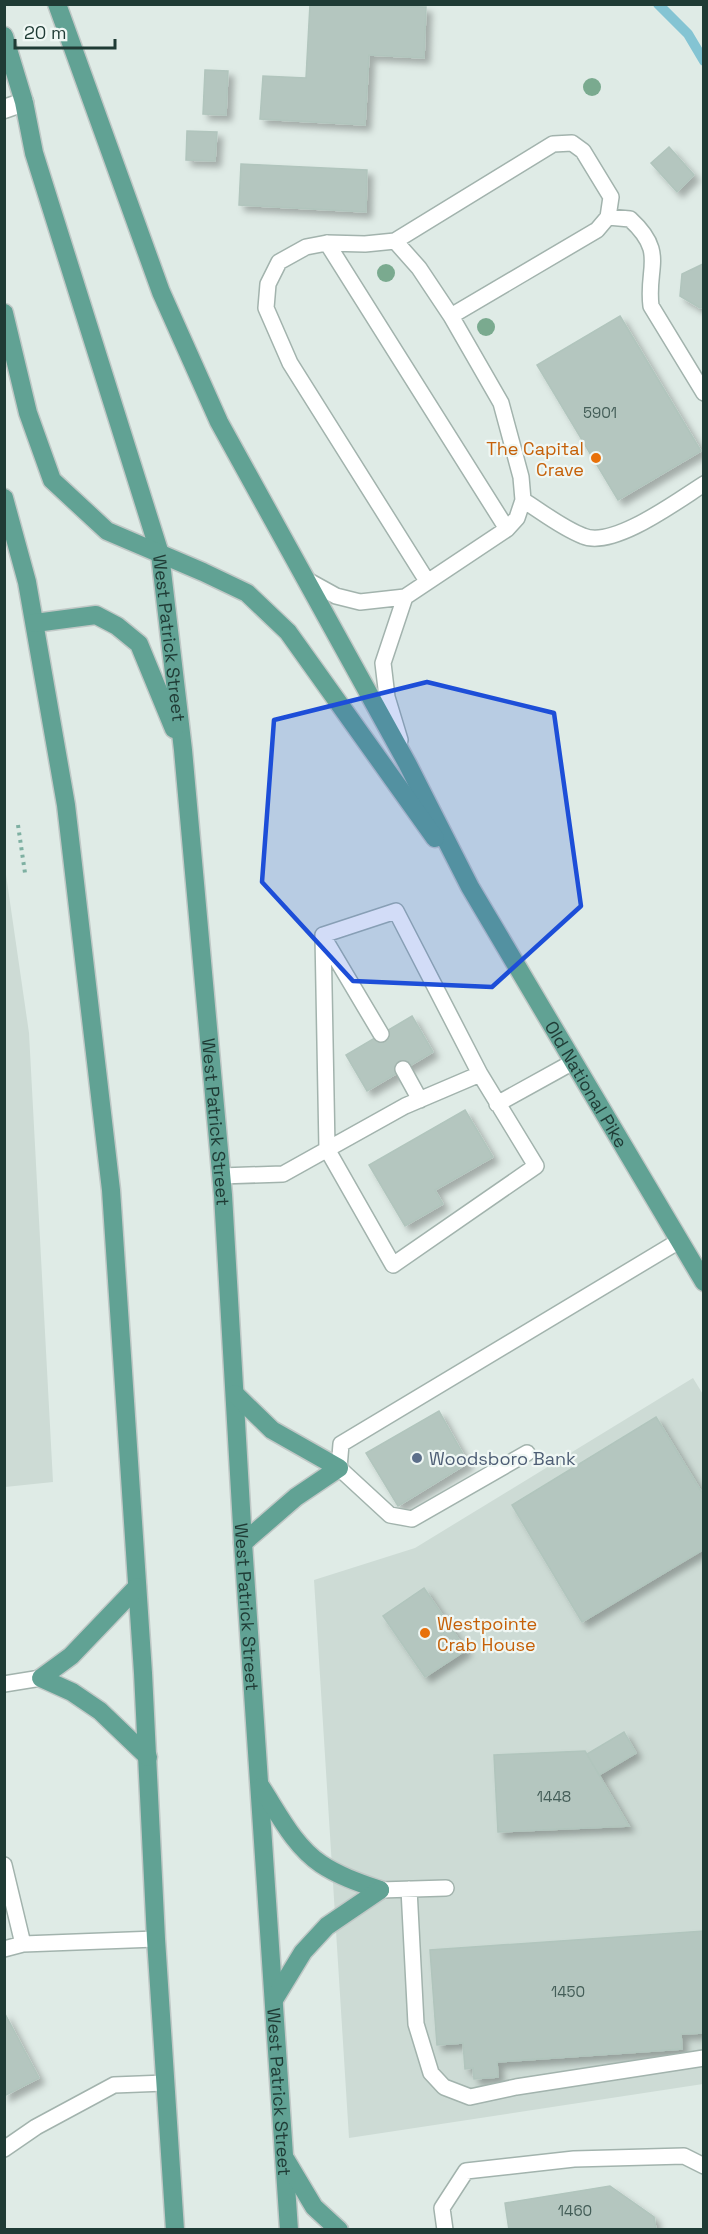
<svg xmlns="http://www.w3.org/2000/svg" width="708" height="2234" font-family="'Space Grotesk',sans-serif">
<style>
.built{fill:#cddbd5}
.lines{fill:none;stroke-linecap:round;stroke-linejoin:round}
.stream{stroke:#84c4d3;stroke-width:10}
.building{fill:#b4c6bf;stroke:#b1c5bd;stroke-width:1.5;filter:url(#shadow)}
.service-casing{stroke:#a2b3ad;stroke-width:18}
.tertiary-casing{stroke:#a2b3ad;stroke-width:21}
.primary-casing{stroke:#c0c8c6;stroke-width:21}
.path{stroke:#7eb0a2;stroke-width:4;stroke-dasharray:3 4.5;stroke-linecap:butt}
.service{stroke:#fff;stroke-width:15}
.tertiary{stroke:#fff;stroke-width:18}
.primary{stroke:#61a294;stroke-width:18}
.tree{fill:#7aaa8f}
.marked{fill:#1d4ed8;fill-opacity:0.2;stroke:#1d4ed8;stroke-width:4.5;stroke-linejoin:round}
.food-dot{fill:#e8710a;stroke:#eff7f4;stroke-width:2}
.service-dot{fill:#5c6f8a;stroke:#eff7f4;stroke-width:2}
.labels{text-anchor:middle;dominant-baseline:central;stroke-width:4.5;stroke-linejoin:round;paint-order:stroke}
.number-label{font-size:15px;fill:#445e58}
.food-label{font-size:18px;fill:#c56008;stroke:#eff7f4;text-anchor:end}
.street-label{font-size:18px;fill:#1f3b35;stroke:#eff7f4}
.service-label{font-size:18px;fill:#4e5e75;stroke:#eff7f4;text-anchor:start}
</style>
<defs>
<filter id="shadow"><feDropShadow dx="5.5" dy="5.5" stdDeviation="3" flood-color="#0004"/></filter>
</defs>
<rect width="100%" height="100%" fill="#dfebe6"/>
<path class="built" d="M4 861 29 1033 53 1482 5 1487Z
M693 1378 704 1396 703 2084 349 2138 314 1580 415 1548Z"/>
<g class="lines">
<path class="stream" d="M658 4 688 34 704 61"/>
</g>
<path class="building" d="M310 4 426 7 424 58 369 55 365 125 260 119 263 76 306 78Z
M205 70 228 71 226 115 203 114Z
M187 131 217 132 215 161 186 160Z
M669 147 694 175 677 192 651 163Z
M241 164 367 170 366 212 239 205Z
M703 264 704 307 700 308 680 296 682 274Z
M620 316 701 451 618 500 537 365Z
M412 1016 433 1052 367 1091 346 1055Z
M465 1110 493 1157 435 1190 443 1204 405 1226 369 1165Z
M439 1411 468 1463 398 1506 366 1453Z
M656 1417 704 1496V1549L582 1622 512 1505Z
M424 1588 466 1650 425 1677 383 1616Z
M624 1732 636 1753 599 1775 587 1754Z
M585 1751 629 1826 498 1832 494 1755Z
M704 1931V2033L681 2034 682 2049 497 2062 498 2077 474 2079 473 2068 465 2069 463 2043 437 2045 430 1950Z
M4 2012 39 2078 4 2096Z
M610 2186 654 2217 656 2230H509L505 2203Z"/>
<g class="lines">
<g class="service-casing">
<path id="service" d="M608 217 630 219C667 253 646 267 651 306L704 393
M395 241 553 144 572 143 583 151 611 197 608 217 597 230 451 316
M327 243 507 529
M523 500C542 512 562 528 583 536 613 549 677 501 704 484
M307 580 336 596 360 602 405 597 507 529 517 518 523 500 521 477 501 403 451 316 419 268 395 241 365 244 327 243 306 247 279 262 268 284 266 308 290 363 427 581
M400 740 387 697 383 663 405 597
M323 935 396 911 480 1074
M324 938 381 1034
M403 1069 420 1100
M497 1104 573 1062
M221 1176 283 1174 405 1106 480 1074 536 1166 393 1265 327 1149 323 935
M527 1453 412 1519 390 1515 339 1468 341 1444 679 1241
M4 1684 41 1678
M4 1865 23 1944
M409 1889 416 2024 431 2073 444 2087 470 2097 516 2087 704 2058
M380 1890 446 1888
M4 1949 23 1944 156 1939
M4 2149 36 2127 114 2085 165 2083
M445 2230 442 2208 466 2171 574 2159 684 2156 704 2166"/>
</g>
<g class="tertiary-casing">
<path id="tertiary" d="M4 109 24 102"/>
</g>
<g class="primary-casing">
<g id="primary">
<path id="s1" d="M57 4 161 292 219 422 407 763 470 887 704 1282"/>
<path id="s2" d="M4 36 24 102 34 153 160 554 183 750 223 1195 243 1543 289 2230"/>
<path d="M4 313 28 413 52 480 107 531 203 572 247 593 288 632 435 838"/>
<path d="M4 498 27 582 66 805 111 1190 143 1673 156 1939 175 2230"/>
<path d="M35 623 96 615 117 626 139 644 174 729"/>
<path d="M235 1394 272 1430 339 1468 296 1497 243 1543"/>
<path d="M137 1587 71 1656 41 1678 72 1692 100 1711 148 1757"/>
<path d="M261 1787C278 1813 294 1846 321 1864 339 1876 360 1883 380 1890"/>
<path d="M275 1998 303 1952 327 1926 380 1890"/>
<path d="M286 2160 314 2207 339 2230"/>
</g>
</g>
<path class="path" d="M18 825 25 873"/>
<use href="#service" class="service"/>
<use href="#tertiary" class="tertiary"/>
<use href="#primary" class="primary"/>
</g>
<g class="tree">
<circle cx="592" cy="87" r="9"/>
<circle cx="386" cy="273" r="9"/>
<circle cx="486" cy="327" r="9"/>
</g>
<path class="marked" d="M427 682 554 713 581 906 492 987 353 981 262 882 274 720Z"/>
<g class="food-dot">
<circle cx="596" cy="458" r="6"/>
<circle cx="425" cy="1633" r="6"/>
</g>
<circle class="service-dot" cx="417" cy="1458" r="6"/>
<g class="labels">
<g class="number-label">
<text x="600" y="412">5901</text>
<text x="554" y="1796">1448</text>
<text x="568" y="1991">1450</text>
<text x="575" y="2210">1460</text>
</g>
<g class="food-label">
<text x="584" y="448">The Capital<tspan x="584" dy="21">Crave</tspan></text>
<text x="437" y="1623" text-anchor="start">Westpointe<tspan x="437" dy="21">Crab House</tspan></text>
</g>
<g class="street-label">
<text stroke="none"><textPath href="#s2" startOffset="626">West Patrick Street</textPath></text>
<text stroke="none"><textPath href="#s1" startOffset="1206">Old National Pike</textPath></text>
<text stroke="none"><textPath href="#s2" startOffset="1112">West Patrick Street</textPath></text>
<text stroke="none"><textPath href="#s2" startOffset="1598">West Patrick Street</textPath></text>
<text stroke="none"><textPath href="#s2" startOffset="2084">West Patrick Street</textPath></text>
</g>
<g class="service-label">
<text x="429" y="1458">Woodsboro Bank</text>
</g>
</g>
<rect width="708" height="2234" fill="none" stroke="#1f3b35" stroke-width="12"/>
<path d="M15 39v9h100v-9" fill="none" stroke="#1f3b35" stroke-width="3"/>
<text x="24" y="39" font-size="18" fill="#1f3b35" stroke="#eff7f4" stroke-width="4.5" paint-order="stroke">20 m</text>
</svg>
